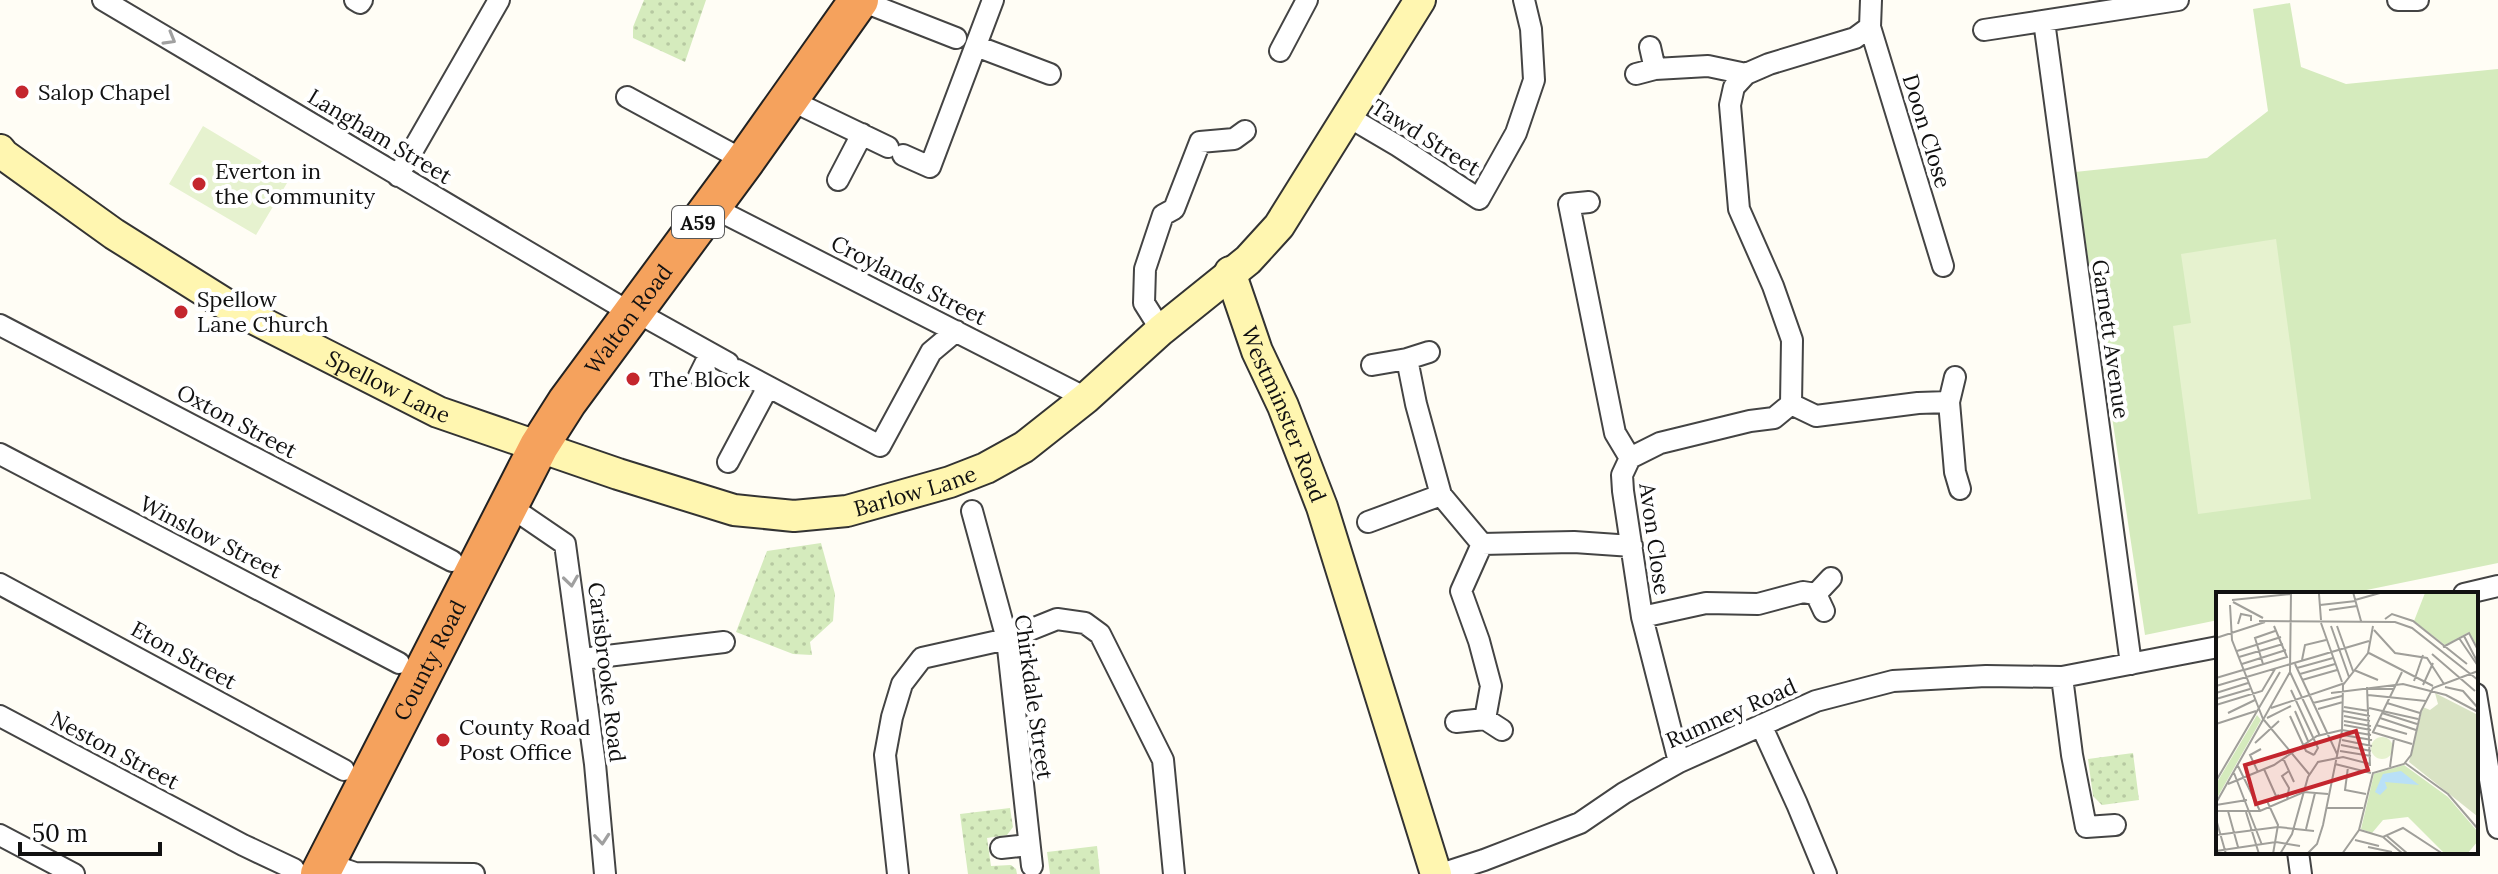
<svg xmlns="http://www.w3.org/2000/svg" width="2498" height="874" font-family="Lora,serif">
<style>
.grass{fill:url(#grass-dots)}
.park{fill:#d5ebbd}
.pitch{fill:#e6f2cf}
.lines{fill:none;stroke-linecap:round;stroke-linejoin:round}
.street-casing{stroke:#444;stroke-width:24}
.secondary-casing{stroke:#333;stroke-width:34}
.highway-casing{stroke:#222;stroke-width:42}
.street{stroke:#fff;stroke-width:20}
.secondary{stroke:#fff6b0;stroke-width:30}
.highway{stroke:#f5a25d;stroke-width:38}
.oneway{stroke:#a0a0a0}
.poi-dot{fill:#c4262e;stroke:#fff;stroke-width:3}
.labels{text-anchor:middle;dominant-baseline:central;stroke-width:8;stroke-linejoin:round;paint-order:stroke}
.shield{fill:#fff;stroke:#585858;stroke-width:2}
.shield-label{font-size:20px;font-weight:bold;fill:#111}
.poi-label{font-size:22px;fill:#111;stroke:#fff;text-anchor:start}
.street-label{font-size:22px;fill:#111;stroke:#fff}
.inset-road{fill:none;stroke:#a09f9a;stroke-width:2}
.view{fill:#c4262e;fill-opacity:0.15;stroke:#c4262e;stroke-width:4}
.inset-edge{fill:none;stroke:#111;stroke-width:4}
</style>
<defs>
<pattern id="grass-dots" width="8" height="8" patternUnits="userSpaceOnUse" patternTransform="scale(2)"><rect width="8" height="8" fill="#d5ebbd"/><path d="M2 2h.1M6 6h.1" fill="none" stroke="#b6c8a1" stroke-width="1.8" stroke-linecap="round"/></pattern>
</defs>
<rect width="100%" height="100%" fill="#fffdf5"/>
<path class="grass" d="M644 0H706L685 62 633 38V27Z
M821 543 835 594 833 621 810 642 812 655 793 654 736 632 767 551Z
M2133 753 2139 800 2102 805 2093 796 2088 759Z
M1010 808 1013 827 1007 835 987 838 991 866 1011 865 1016 869 1017 874H968L960 814Z
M1097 846 1100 874H1050L1047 852Z"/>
<path class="park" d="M2290 3 2301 67 2346 84 2498 69V563L2347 594H2218V620L2145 635 2075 172 2207 158 2268 111 2253 9Z"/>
<path class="pitch" d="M203 126 290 178 256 235 169 184Z
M2276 239 2311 499 2198 514 2173 326 2191 323 2181 254Z"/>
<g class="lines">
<g class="street-casing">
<path id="street" d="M103 0 631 313 649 319 728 363
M355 0 360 3 362 0
M859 0 956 38
M2398 0H2418
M2044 21 2131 664
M1870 27 1943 266
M1984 30 2178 0
M976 46 1050 74
M1650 47 1655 69
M1280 51 1307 0
M1636 74 1655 69 1708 66 1746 74
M627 97 745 161
M788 99 888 147
M1347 116 1398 146 1479 199 1516 133 1534 80 1531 29 1524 0
M903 155 930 167 993 0
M398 176 499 0
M838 180 862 134
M1589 202 1569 204 1615 433 1630 458 1622 475 1623 491 1642 617 1679 762
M710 206 1086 398
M0 325 452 561
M1161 330 1144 303 1145 269 1163 215 1174 209 1200 142 1234 139 1245 131
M1407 359 1416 404 1441 495 1482 544 1574 542 1632 546
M1372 365 1407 359 1429 352
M737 370 880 446 931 352 956 331
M699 376 710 354
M1949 402 1955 472 1960 489
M1791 404 1816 416 1918 403 1949 402 1955 377
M0 454 399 663
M1630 458 1660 443 1750 421 1774 418 1791 404 1792 340 1773 286 1739 209 1730 105 1734 87 1746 74 1769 64 1855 38 1870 27 1871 0
M728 462 768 387
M507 509 524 516 565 544 595 764 605 874
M972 511 1007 639 1032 866
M1368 522 1441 495
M1482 544 1461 591 1479 641 1491 686 1485 719
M0 584 344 770
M2464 594 2498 586
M1824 611 1816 594 1831 578
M1642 617 1706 603 1758 604 1803 592 1816 594
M582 659 724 642
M2062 677 2072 755 2086 827 2115 825
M2476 694 2498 828
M0 716 243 845 294 869
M1456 722 1485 719 1502 730
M1761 725 1797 804 1826 874
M0 835 74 874
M1001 848 1029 845
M2298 852 2301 874
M326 863 355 873 474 874
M898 874 885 755 892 717 902 684 922 658 1007 639 1057 619 1085 623 1100 634 1163 760 1174 874
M1441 874 1484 860 1580 823 1624 793 1679 762 1816 701 1893 681 1986 676 2062 677 2218 647"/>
</g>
<g class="secondary-casing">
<g id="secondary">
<path id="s1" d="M0 150 4 155 114 234 227 305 438 412 618 474 734 510 794 516 847 511 950 482 986 468 1024 447 1086 398 1161 330 1248 260 1279 226 1420 0"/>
<path id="s2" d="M1230 272 1257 351 1283 406 1322 507 1436 874"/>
</g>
</g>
<g class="highway-casing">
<g id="highway">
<path id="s3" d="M320 874 539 446 567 402 745 161 859 0"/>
</g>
</g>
<use href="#street" class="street"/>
<use href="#secondary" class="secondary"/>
<use href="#highway" class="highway"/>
</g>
<defs><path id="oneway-chevron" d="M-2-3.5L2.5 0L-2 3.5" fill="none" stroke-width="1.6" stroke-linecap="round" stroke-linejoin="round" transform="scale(2)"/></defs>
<g class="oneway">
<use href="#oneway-chevron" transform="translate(170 39) rotate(30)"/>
<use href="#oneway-chevron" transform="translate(571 581) rotate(82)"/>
<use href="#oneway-chevron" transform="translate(602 839) rotate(85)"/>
</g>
<g class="poi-dot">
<circle cx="22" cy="92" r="8"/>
<circle cx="199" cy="184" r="8"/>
<circle cx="181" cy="312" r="8"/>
<circle cx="633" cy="379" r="8"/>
<circle cx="443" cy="740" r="8"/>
</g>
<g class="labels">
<rect class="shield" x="672" y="206" width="52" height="32" rx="6"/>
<g class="shield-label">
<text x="698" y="222">A59</text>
</g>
<g class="poi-label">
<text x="38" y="92">Salop Chapel</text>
<text x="215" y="171">Everton in<tspan x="215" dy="25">the Community</tspan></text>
<text x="197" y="299">Spellow<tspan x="197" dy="25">Lane Church</tspan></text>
<text x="649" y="379">The Block</text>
<text x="459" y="727">County Road<tspan x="459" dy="25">Post Office</tspan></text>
</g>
<g class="street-label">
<text transform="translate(1927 131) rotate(73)">Doon Close</text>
<text transform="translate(380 136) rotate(31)">Langham Street</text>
<text transform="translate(1426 137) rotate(32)">Tawd Street</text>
<text transform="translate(909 280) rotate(27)">Croylands Street</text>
<text stroke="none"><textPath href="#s3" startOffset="636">Walton Road</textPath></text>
<text transform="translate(2111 339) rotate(82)">Garnett Avenue</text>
<text stroke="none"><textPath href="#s1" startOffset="456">Spellow Lane</textPath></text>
<text stroke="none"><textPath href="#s2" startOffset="152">Westminster Road</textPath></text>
<text transform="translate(237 421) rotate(28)">Oxton Street</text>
<text stroke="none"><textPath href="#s1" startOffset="1008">Barlow Lane</textPath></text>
<text transform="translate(211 537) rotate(27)">Winslow Street</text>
<text transform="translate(1655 539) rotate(82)">Avon Close</text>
<text transform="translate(184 655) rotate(29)">Eton Street</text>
<text stroke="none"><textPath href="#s3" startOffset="240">County Road</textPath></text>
<text transform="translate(607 672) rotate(83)">Carisbrooke Road</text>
<text transform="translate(1034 697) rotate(82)">Chirkdale Street</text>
<text transform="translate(1731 713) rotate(-24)">Rumney Road</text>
<text transform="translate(115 750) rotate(28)">Neston Street</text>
</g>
</g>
<g transform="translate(2216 592)">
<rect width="262" height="262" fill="#fffdf5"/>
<path d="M41 123 45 128 0 208V192Z" fill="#d5ebbd"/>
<path d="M219 101 262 123 261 224 193 170 207 115 214 118 222 112Z" fill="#d9e3c4"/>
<path d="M262 0V56L253 40 229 53 198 29 209 1ZM188 173 232 205 262 240V249L251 262H229L192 225 167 228 156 241 145 237 158 182Z" fill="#d5ebbd"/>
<path d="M155 156a11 11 0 1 1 22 0a11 11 0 1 1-22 0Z" fill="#e6f2cf"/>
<path d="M185 179 203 193 169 190 171 196 164 203 159 200 167 182Z" fill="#b9e0f7"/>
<path class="inset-road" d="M137 0 145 29M103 2 105 28M16 8 75 2M139 8 164 1M17 10 47 26M14 13 16 48 47 127M104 13 140 9M113 18 141 14M169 27 176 22 197 29 251 72M43 29 179 30 196 36 262 88M105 31 126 90M22 32 25 22 35 24V29M115 34 133 85M121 34 137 79M158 38 179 61 211 66 228 92M248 44 262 71M0 46 49 30M243 46 262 74M227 55 253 41 262 58M21 59 65 45M153 61 217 94M216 62 259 99M23 65 67 52M86 68 89 53 110 48M26 72 70 58M47 72 39 46 59 39M79 72 121 162M81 76 117 66M28 78 71 65 58 34M138 78 162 88M74 80 104 144M84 82 119 72M0 86 27 78M86 88 121 78M198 89 207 63M207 93 217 71M0 94 153 49M151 95 154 174M229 95 247 99 262 116M151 97H178M75 98 102 156 98 163M0 101 32 91M115 101 187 92 230 103 262 120M152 103 210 109M0 107 34 97M97 111 126 104M171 111 204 121M0 113 46 99 59 77M128 115 153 119M55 116 129 91M153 116 202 127M102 117 127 110M79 119 92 149M127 119 154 124M12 121 39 108M166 121 201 132M74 124 90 159 98 163M128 124 154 129M51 126 75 114M164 126 200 138M48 128 93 182M128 129 155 134M0 132 40 119M128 133 155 138M160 133 191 142M156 140 196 152M157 140 186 80M127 143 156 148M126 148 156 154M39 151 63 129M125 153 155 159M124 159 155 164M67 166 78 190M189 171 232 202 262 237M119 172 155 181M22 174 44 219M132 175 129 198 150 202M174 175 178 146M48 177 60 204M42 180 34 163 45 157M18 181 46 253M0 189 64 80M12 192 58 173 101 144 126 138 155 143M71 208 73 196 66 184 73 179M0 211 74 80 75 0M0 213 31 208M111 216H147M0 219H44L88 200 112 202M12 219 22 255M30 220 43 262M0 227 10 262M90 237 99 201M144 238 167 245 187 236 227 262M0 243 62 235 98 239M171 244 192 262M167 245 187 262M139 248 163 254M152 255 176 260M0 259 60 250 84 254M57 262 62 233 51 209 63 203M64 262 76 242 92 185 102 170 127 165 154 172M91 262 101 252 107 233 126 139 127 93 152 61 157 34M126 262 143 238 157 181 188 172 195 163 205 119 217 96 262 79"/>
<path class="view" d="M140 139 152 178 40 212 29 173Z"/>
<rect width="262" height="262" class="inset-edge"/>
</g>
<path d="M20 842v12h140v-12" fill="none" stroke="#111111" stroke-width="4"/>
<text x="32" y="842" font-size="24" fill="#111111" stroke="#ffffff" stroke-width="6" paint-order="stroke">50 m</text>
</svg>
